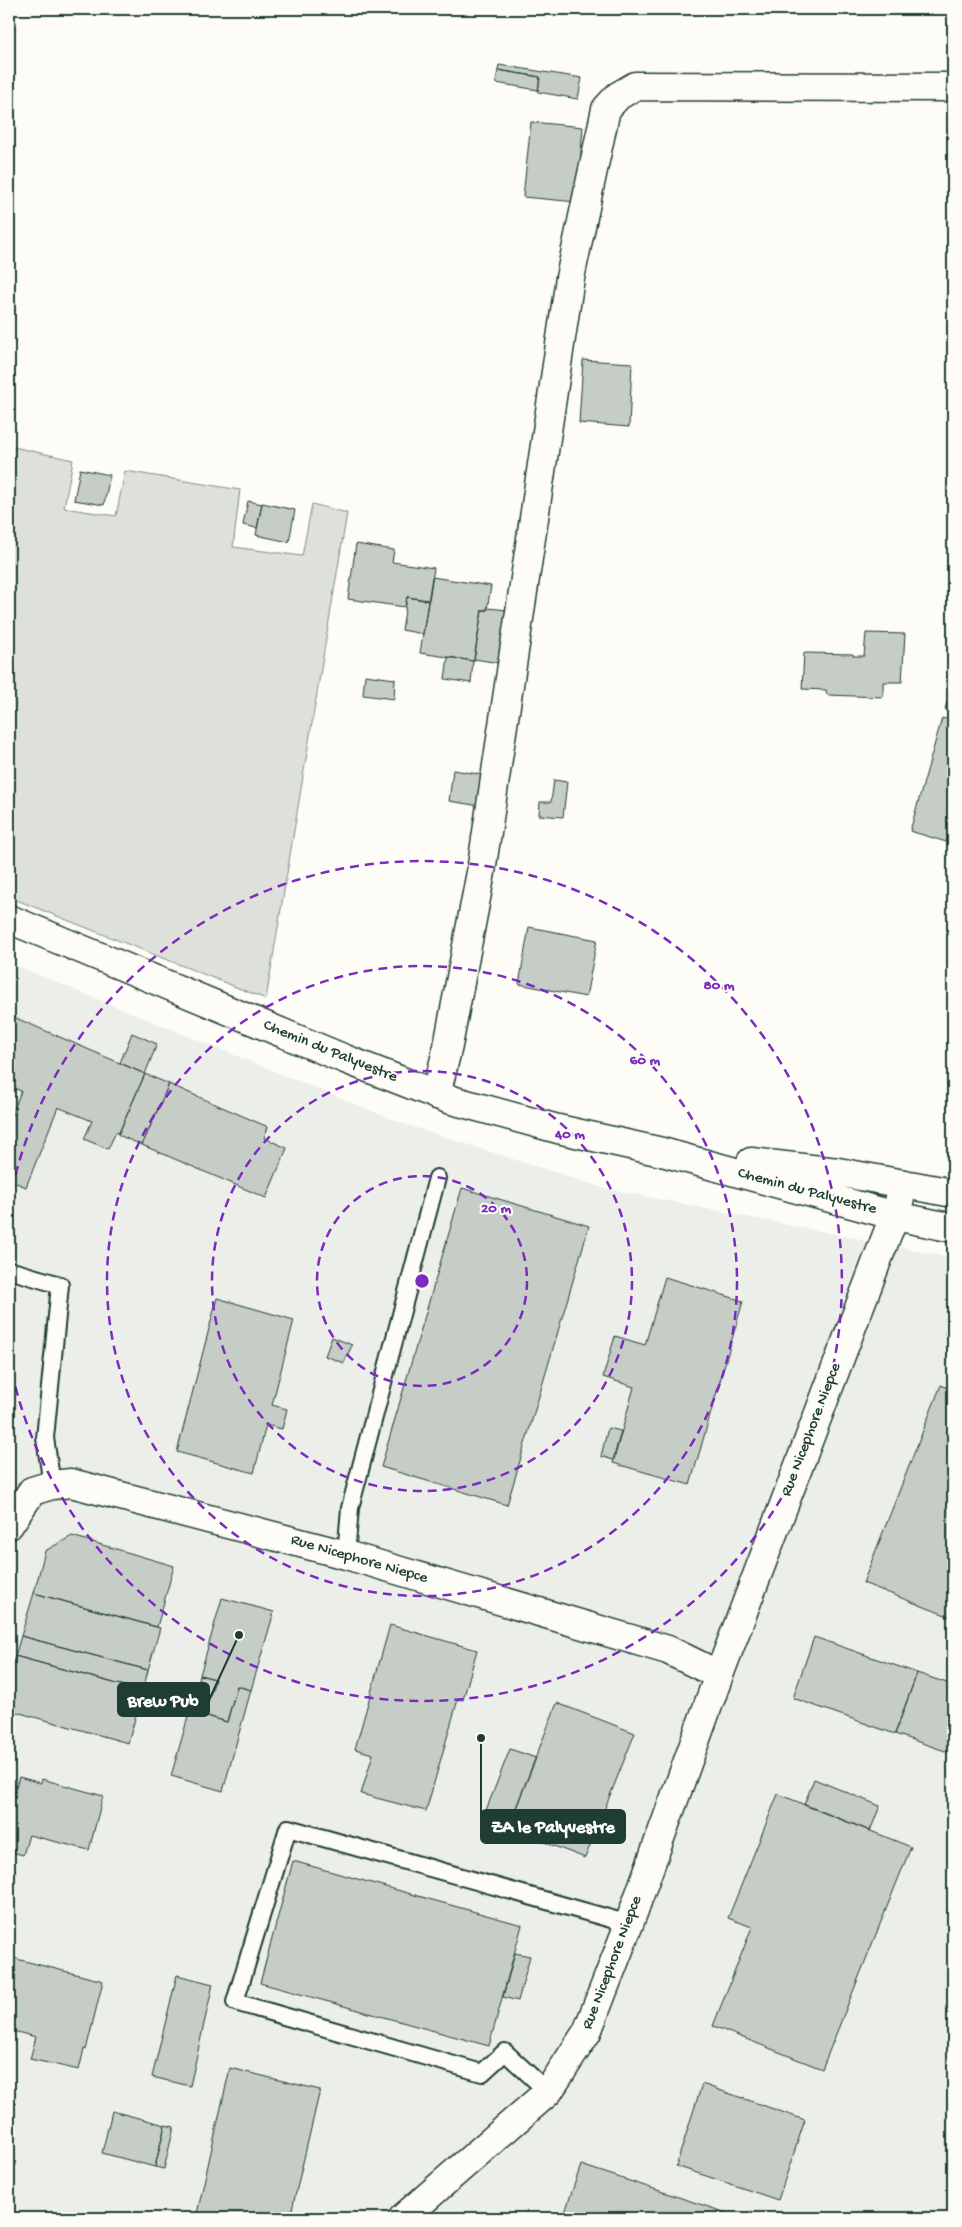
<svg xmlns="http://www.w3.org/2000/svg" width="962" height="2227" font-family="'Gochi Hand',sans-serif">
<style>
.built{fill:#eceee9}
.green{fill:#dde0db;stroke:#7e8e88}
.building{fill:#c6cdc7;stroke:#1f3d34}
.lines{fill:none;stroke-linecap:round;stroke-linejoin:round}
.lane-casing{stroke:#1f3d34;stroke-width:20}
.street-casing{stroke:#1f3d34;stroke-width:31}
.secondary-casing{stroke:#1f3d34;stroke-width:31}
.lane{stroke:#fdfcf7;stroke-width:16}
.street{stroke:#fdfcf7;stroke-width:28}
.secondary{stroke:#fdfcf7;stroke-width:28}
.ring{fill:none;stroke:#7b2cbf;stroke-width:2.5;stroke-dasharray:9 6}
.labels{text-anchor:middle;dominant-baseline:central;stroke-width:4;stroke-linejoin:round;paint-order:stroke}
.street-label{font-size:16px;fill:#1f3d34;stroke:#fdfcf7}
.centre{fill:#7b2cbf;stroke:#fdfcf7;stroke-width:2.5}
.ring-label{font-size:15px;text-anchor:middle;font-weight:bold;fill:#7b2cbf;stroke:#fdfcf7;stroke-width:4;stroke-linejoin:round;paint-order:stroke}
.leader{fill:none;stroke:#1f3d34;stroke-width:2}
.callout-dot{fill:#1f3d34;stroke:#fdfcf7;stroke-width:2}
.callout{fill:#1f3d34;stroke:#1f3d34;stroke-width:2}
.callout-label{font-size:18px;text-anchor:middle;font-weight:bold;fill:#fff}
</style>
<rect width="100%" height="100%" fill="#fdfcf7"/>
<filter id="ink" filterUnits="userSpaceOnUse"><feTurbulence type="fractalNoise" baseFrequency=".02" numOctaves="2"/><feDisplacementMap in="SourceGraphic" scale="10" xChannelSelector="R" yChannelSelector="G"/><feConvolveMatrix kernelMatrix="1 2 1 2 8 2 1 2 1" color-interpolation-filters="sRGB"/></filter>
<g filter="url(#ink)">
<path class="built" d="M9 963 401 1123 603 1188 953 1258V2218H9Z"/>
<path class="green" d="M9 446 73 460 64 508 116 516 125 471 240 490 233 547 302 556 312 504 347 513 266 999 9 897Z"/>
<path class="building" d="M499 65 582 78 578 99 538 92 540 77 498 70Z
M498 70 540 77 538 90 496 83Z
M531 122 583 127 577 202 523 197Z
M583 360 632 363 629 427 579 423Z
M80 469 110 475 104 505 74 500Z
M248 501 262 504 257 528 243 525Z
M262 503 295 510 289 542 256 535Z
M356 544 394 550 392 562 434 568 429 600 407 597 405 607 348 599Z
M432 577 491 586 487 610H482L474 661 420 653Z
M407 597 428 601 423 634 402 630Z
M487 608 508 610 500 663 474 659 482 610H487Z
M866 633 905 634 902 682H883V697L827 695 826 690 802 689 804 653 853 654V656H864Z
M448 657 473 661 471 683 445 679Z
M365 675 395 679 394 699 363 695Z
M953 681V712L945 709Z
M942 718 953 721V844L910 831Z
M453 770 485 775 480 806 449 801Z
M554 780 567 782 563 817 539 815 540 802H551Z
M529 927 597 940 586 997 519 984Z
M9 1015 145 1074 119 1133 116 1132 108 1149 84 1139 92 1121 58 1107 26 1187 9 1180V1122L21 1091 9 1086Z
M132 1033 157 1044 145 1074 120 1063Z
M145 1074 169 1084 142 1145 118 1135Z
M169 1084 268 1127 264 1138 287 1148 266 1198 142 1145Z
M462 1188 589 1226 507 1505 381 1467Z
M665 1277 743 1301 690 1485 613 1463 634 1387 603 1377 615 1336 645 1345Z
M217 1298 294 1320 272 1405 287 1409 282 1429 266 1425 254 1473 177 1452Z
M953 1314V1337L945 1334Z
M332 1337 352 1345 344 1363 325 1356Z
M941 1385 953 1390V1618L863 1583Z
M608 1428 621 1431 613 1460 601 1456Z
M72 1536 174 1566 157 1627 34 1593 45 1551Z
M34 1593 160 1628 148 1670 21 1636Z
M222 1598 274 1612 251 1690 237 1686 227 1722 204 1715 215 1679 200 1675Z
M390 1625 477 1650 463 1700 458 1699 426 1811 361 1794 373 1754 355 1749Z
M21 1636 148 1670 143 1691 15 1656Z
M814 1637 917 1673 895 1734 793 1698Z
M15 1656 143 1691 128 1743 9 1710V1676Z
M917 1673 953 1685V1745L951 1753 895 1734Z
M200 1675 215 1679 204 1715 227 1722 237 1686 251 1690 223 1791 171 1776Z
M557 1703 635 1733 585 1858 508 1828Z
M510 1749 536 1758 508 1828 483 1818Z
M19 1777 41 1783 42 1779 103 1796 89 1850 29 1835 23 1855 9 1851V1795L13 1797Z
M814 1779 880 1806 870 1831 804 1805Z
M778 1794 911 1847 822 2069 713 2026 752 1927 728 1918Z
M293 1861 522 1925 489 2046 260 1983Z
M515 1953 530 1956 518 2001 503 1997Z
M9 1957 103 1981 86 2050 84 2049 79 2070 30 2059 36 2037 9 2030Z
M177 1975 213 1984 190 2086 152 2077Z
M230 2068 320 2090 290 2218H196Z
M702 2084 805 2120 778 2200 676 2166Z
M112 2111 165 2125 155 2167 102 2153Z
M165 2125 174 2127 164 2169 155 2167Z
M581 2165 742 2218H563Z"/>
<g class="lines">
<g class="lane-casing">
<path id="lane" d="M9 1270 60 1285 45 1438 52 1485
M346 1555 350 1508 437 1178
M548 2092 505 2052 482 2073 235 2002 288 1828 629 1924"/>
</g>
<g class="street-casing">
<path id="street" d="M436 1095 448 1046 481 872 570 278 606 109 618 96 635 86 953 87
M9 1525 32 1491 52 1485 71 1483 346 1555 668 1650 719 1675
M403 2218 548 2092 587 2032 629 1924 719 1675 888 1232 896 1216 903 1184"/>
</g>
<g class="secondary-casing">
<path id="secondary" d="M9 919 345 1059 448 1099 558 1129 662 1152 896 1216 953 1228
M751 1162 838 1172 953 1193"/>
</g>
<use href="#lane" class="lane"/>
<use href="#street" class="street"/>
<use href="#secondary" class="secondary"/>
</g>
</g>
<g class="ring">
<circle cx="422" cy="1281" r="105"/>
<circle cx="422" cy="1281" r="210"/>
<circle cx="422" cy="1281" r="315"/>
<path d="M9 1204A420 420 0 1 1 9 1358"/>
</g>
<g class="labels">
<g class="street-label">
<text transform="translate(330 1052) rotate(22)">Chemin du Palyvestre</text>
<text transform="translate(807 1192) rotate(15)">Chemin du Palyvestre</text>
<text transform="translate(812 1430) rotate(-69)">Rue Nicephore Niepce</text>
<text transform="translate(359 1560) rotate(16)">Rue Nicephore Niepce</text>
<text transform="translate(613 1963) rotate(-69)">Rue Nicephore Niepce</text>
</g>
</g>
<circle cx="422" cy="1281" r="8" class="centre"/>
<g class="ring-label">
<text x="719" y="989">80 m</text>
<text x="645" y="1064">60 m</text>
<text x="570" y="1138">40 m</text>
<text x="496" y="1212">20 m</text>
</g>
<path class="leader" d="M239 1635L209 1700M481 1738L481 1826"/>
<g class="callout-dot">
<circle cx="239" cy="1635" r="5"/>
<circle cx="481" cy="1738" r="5"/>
</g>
<g class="callout">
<rect x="118" y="1683" width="91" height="33" rx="5"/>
<rect x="481" y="1810" width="144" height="33" rx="5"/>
</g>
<g class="callout-label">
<text x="163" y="1706">Brew Pub</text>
<text x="553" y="1832">ZA le Palyvestre</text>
</g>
<rect width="962" height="2227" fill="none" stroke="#fdfcf7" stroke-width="30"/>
<rect x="15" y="15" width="932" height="2197" fill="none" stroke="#1f3d34" stroke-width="2" filter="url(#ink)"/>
</svg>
